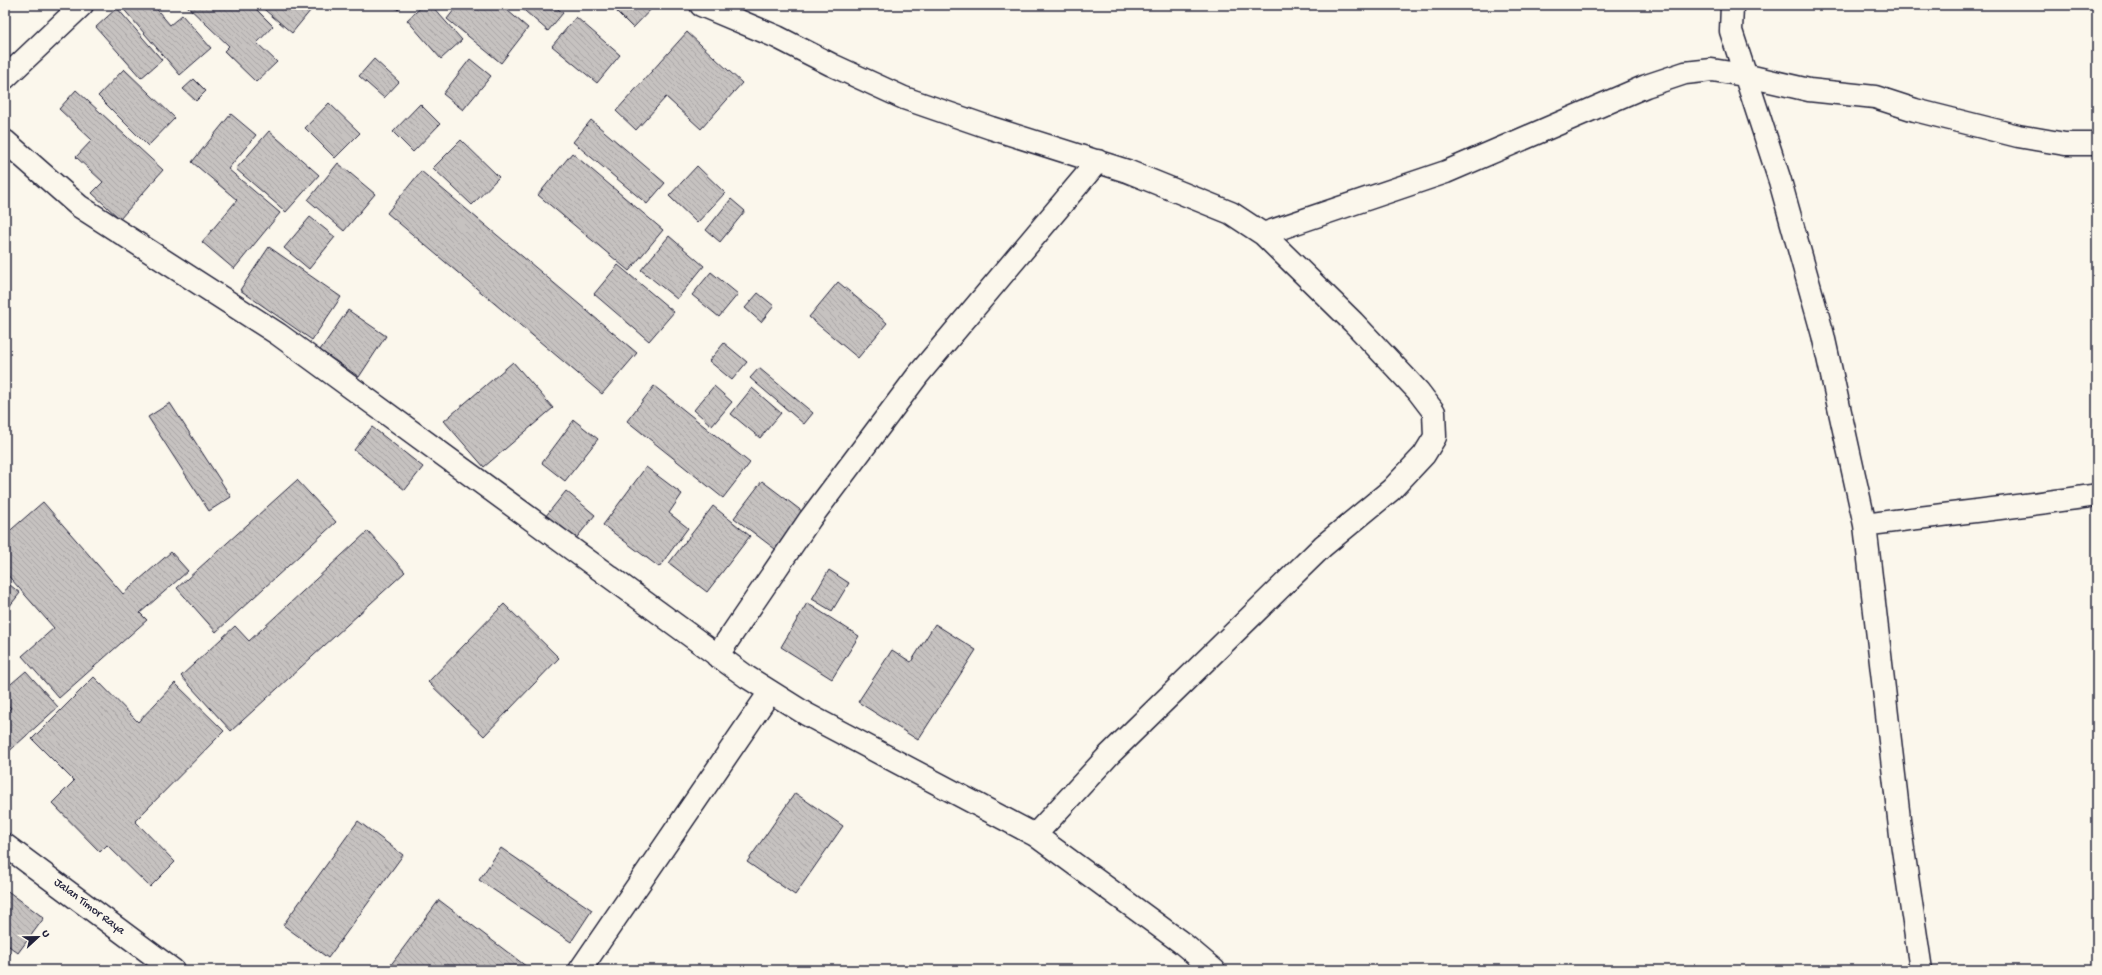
<svg xmlns="http://www.w3.org/2000/svg" width="2102" height="975" font-family="'Gochi Hand',sans-serif">
<style>
.building{fill:url(#building-back-hatch);stroke:#22223b}
.lines{fill:none;stroke-linecap:round;stroke-linejoin:round}
.minor-casing{stroke:#22223b;stroke-width:25}
.highway-casing{stroke:#22223b;stroke-width:25}
.minor{stroke:#fbf7ec;stroke-width:22}
.highway{stroke:#fbf7ec;stroke-width:22}
.labels{text-anchor:middle;dominant-baseline:central;stroke-width:4;stroke-linejoin:round;paint-order:stroke}
.street-label{font-size:12px;fill:#22223b;stroke:#fbf7ec}
</style>
<defs>
<pattern id="building-back-hatch" width="6" height="6" patternUnits="userSpaceOnUse"><rect width="6" height="6" fill="#c6c2c0"/><path d="M-1 5l2 2M0 0l6 6M5-1l2 2" fill="none" stroke="#aaa6a6"/></pattern>
</defs>
<rect width="100%" height="100%" fill="#fbf7ec"/>
<filter id="ink" filterUnits="userSpaceOnUse"><feTurbulence type="fractalNoise" baseFrequency=".025" numOctaves="2"/><feDisplacementMap in="SourceGraphic" scale="8" xChannelSelector="R" yChannelSelector="G"/><feConvolveMatrix kernelMatrix="1 2 1 2 8 2 1 2 1" color-interpolation-filters="sRGB"/></filter>
<g filter="url(#ink)">
<path class="building" d="M122 5H153L170 25 182 15 211 48 180 75 121 6Z
M186 5H252L273 26 257 43 277 62 256 82 224 51 229 46Z
M259 5H315L292 33Z
M393 5H403L398 10Z
M424 5H431L462 40 441 59 407 20Z
M458 5H501L528 28 501 63 447 19Z
M518 5H553L563 13 548 31Z
M618 5H655L633 28 614 9Z
M117 8 162 60 141 78 96 27Z
M576 17 620 55 597 83 552 46Z
M687 32 742 83 701 129 666 97 636 130 616 111Z
M374 59 399 82 384 98 359 76Z
M470 59 491 76 463 110 443 94Z
M124 69 175 118 148 146 98 96Z
M194 79 206 91 196 101 183 89Z
M76 90 163 170 120 219 92 193 103 182 76 157 92 140 59 109Z
M329 103 360 133 335 158 305 128Z
M420 104 440 124 413 152 393 132Z
M231 114 256 135 228 169 280 213 234 269 202 242 237 200 192 162Z
M591 120 665 183 647 204 573 142Z
M269 131 319 175 286 212 236 169Z
M461 140 499 177 472 205 433 168Z
M572 153 663 230 629 271 538 195Z
M338 163 375 194 344 231 308 200Z
M697 166 725 193 697 223 669 196Z
M421 171 637 353 602 394 387 213Z
M731 199 745 211 720 242 706 230Z
M310 217 335 237 309 269 284 248Z
M669 236 704 266 677 299 641 270Z
M269 247 341 297 312 340 240 290Z
M618 265 674 312 649 341 594 294Z
M711 272 738 294 719 317 692 295Z
M838 282 887 323 858 358 809 317Z
M758 293 774 306 761 322 745 308Z
M348 310 386 336 359 377 320 350Z
M724 343 747 362 732 380 709 361Z
M513 362 553 408 484 467 444 421Z
M759 368 813 413 804 424 750 378Z
M654 386 750 463 723 498 627 421Z
M714 386 732 402 712 426 694 410Z
M752 388 781 413 760 438 731 414Z
M170 403 231 497 209 511 148 417Z
M574 420 598 439 565 481 542 463Z
M372 427 423 467 405 490 354 450Z
M646 467 682 494 669 513 688 528 659 567 603 525Z
M297 480 336 522 216 632 177 588Z
M762 481 807 515 779 552 734 518Z
M566 491 595 515 574 541 545 517Z
M43 502 123 594 171 552 188 571 140 613 147 620 59 698 22 656 54 628 5 572V535Z
M713 506 750 536 707 592 669 563Z
M368 531 405 572 231 731 181 676 235 626 249 641Z
M829 570 849 583 832 611 812 599Z
M5 581 20 593 5 612Z
M807 603 859 636 832 679 781 647Z
M504 604 559 658 484 736 428 682Z
M935 624 976 650 918 740 858 702 892 650 911 662Z
M26 671 58 707 5 755V713L11 708 5 702V689Z
M94 677 138 722 175 683 224 731 135 821 175 862 150 887 107 845 100 852 52 803 74 781 32 739Z
M795 793 843 826 795 895 747 862Z
M358 821 403 855 328 958 283 925Z
M501 848 592 910 571 942 479 880Z
M5 889 44 918 18 953 5 943Z
M439 900 531 970H387Z
M5 950 10 954 5 961Z"/>
<g class="lines">
<g class="minor-casing">
<path id="minor" d="M701 5 777 37 832 65 904 98 991 128 1127 171 1231 213 1263 234 1353 322 1418 391 1434 412 1435 437 1424 455 1391 490 1323 546 1109 755 1035 835
M1732 5 1731 31 1780 181 1823 335 1865 525 1901 836 1921 970
M5 78 82 5
M5 141 79 206 278 334 747 677 806 714 1035 835 1182 943 1214 970
M1263 234 1446 172 1646 86 1685 73 1712 70 1744 75 1809 90 1875 97 1915 110 2018 136 2065 144H2097
M1865 525C1942 514 2020 507 2097 495
M717 656 810 519 918 375 1098 161
M580 970 770 692"/>
</g>
<g class="highway-casing">
<path id="highway" d="M5 845 173 970"/>
</g>
<use href="#minor" class="minor"/>
<use href="#highway" class="highway"/>
</g>
</g>
<g class="labels">
<g class="street-label">
<text transform="translate(89 907) rotate(37)">Jalan Timor Raya</text>
</g>
</g>
<rect width="2102" height="975" fill="none" stroke="#fbf7ec" stroke-width="20"/>
<rect x="10" y="10" width="2082" height="955" fill="none" stroke="#22223b" stroke-width="1.5" filter="url(#ink)"/>
<g transform="translate(38 937) rotate(68)" stroke="#fbf7ec" stroke-width="3" paint-order="stroke">
<path d="M0-3L7 15L0 10L-7 15Z" fill="#22223b"/>
<text y="-6" font-size="11" font-weight="bold" text-anchor="middle" fill="#22223b">U</text>
</g>
</svg>
